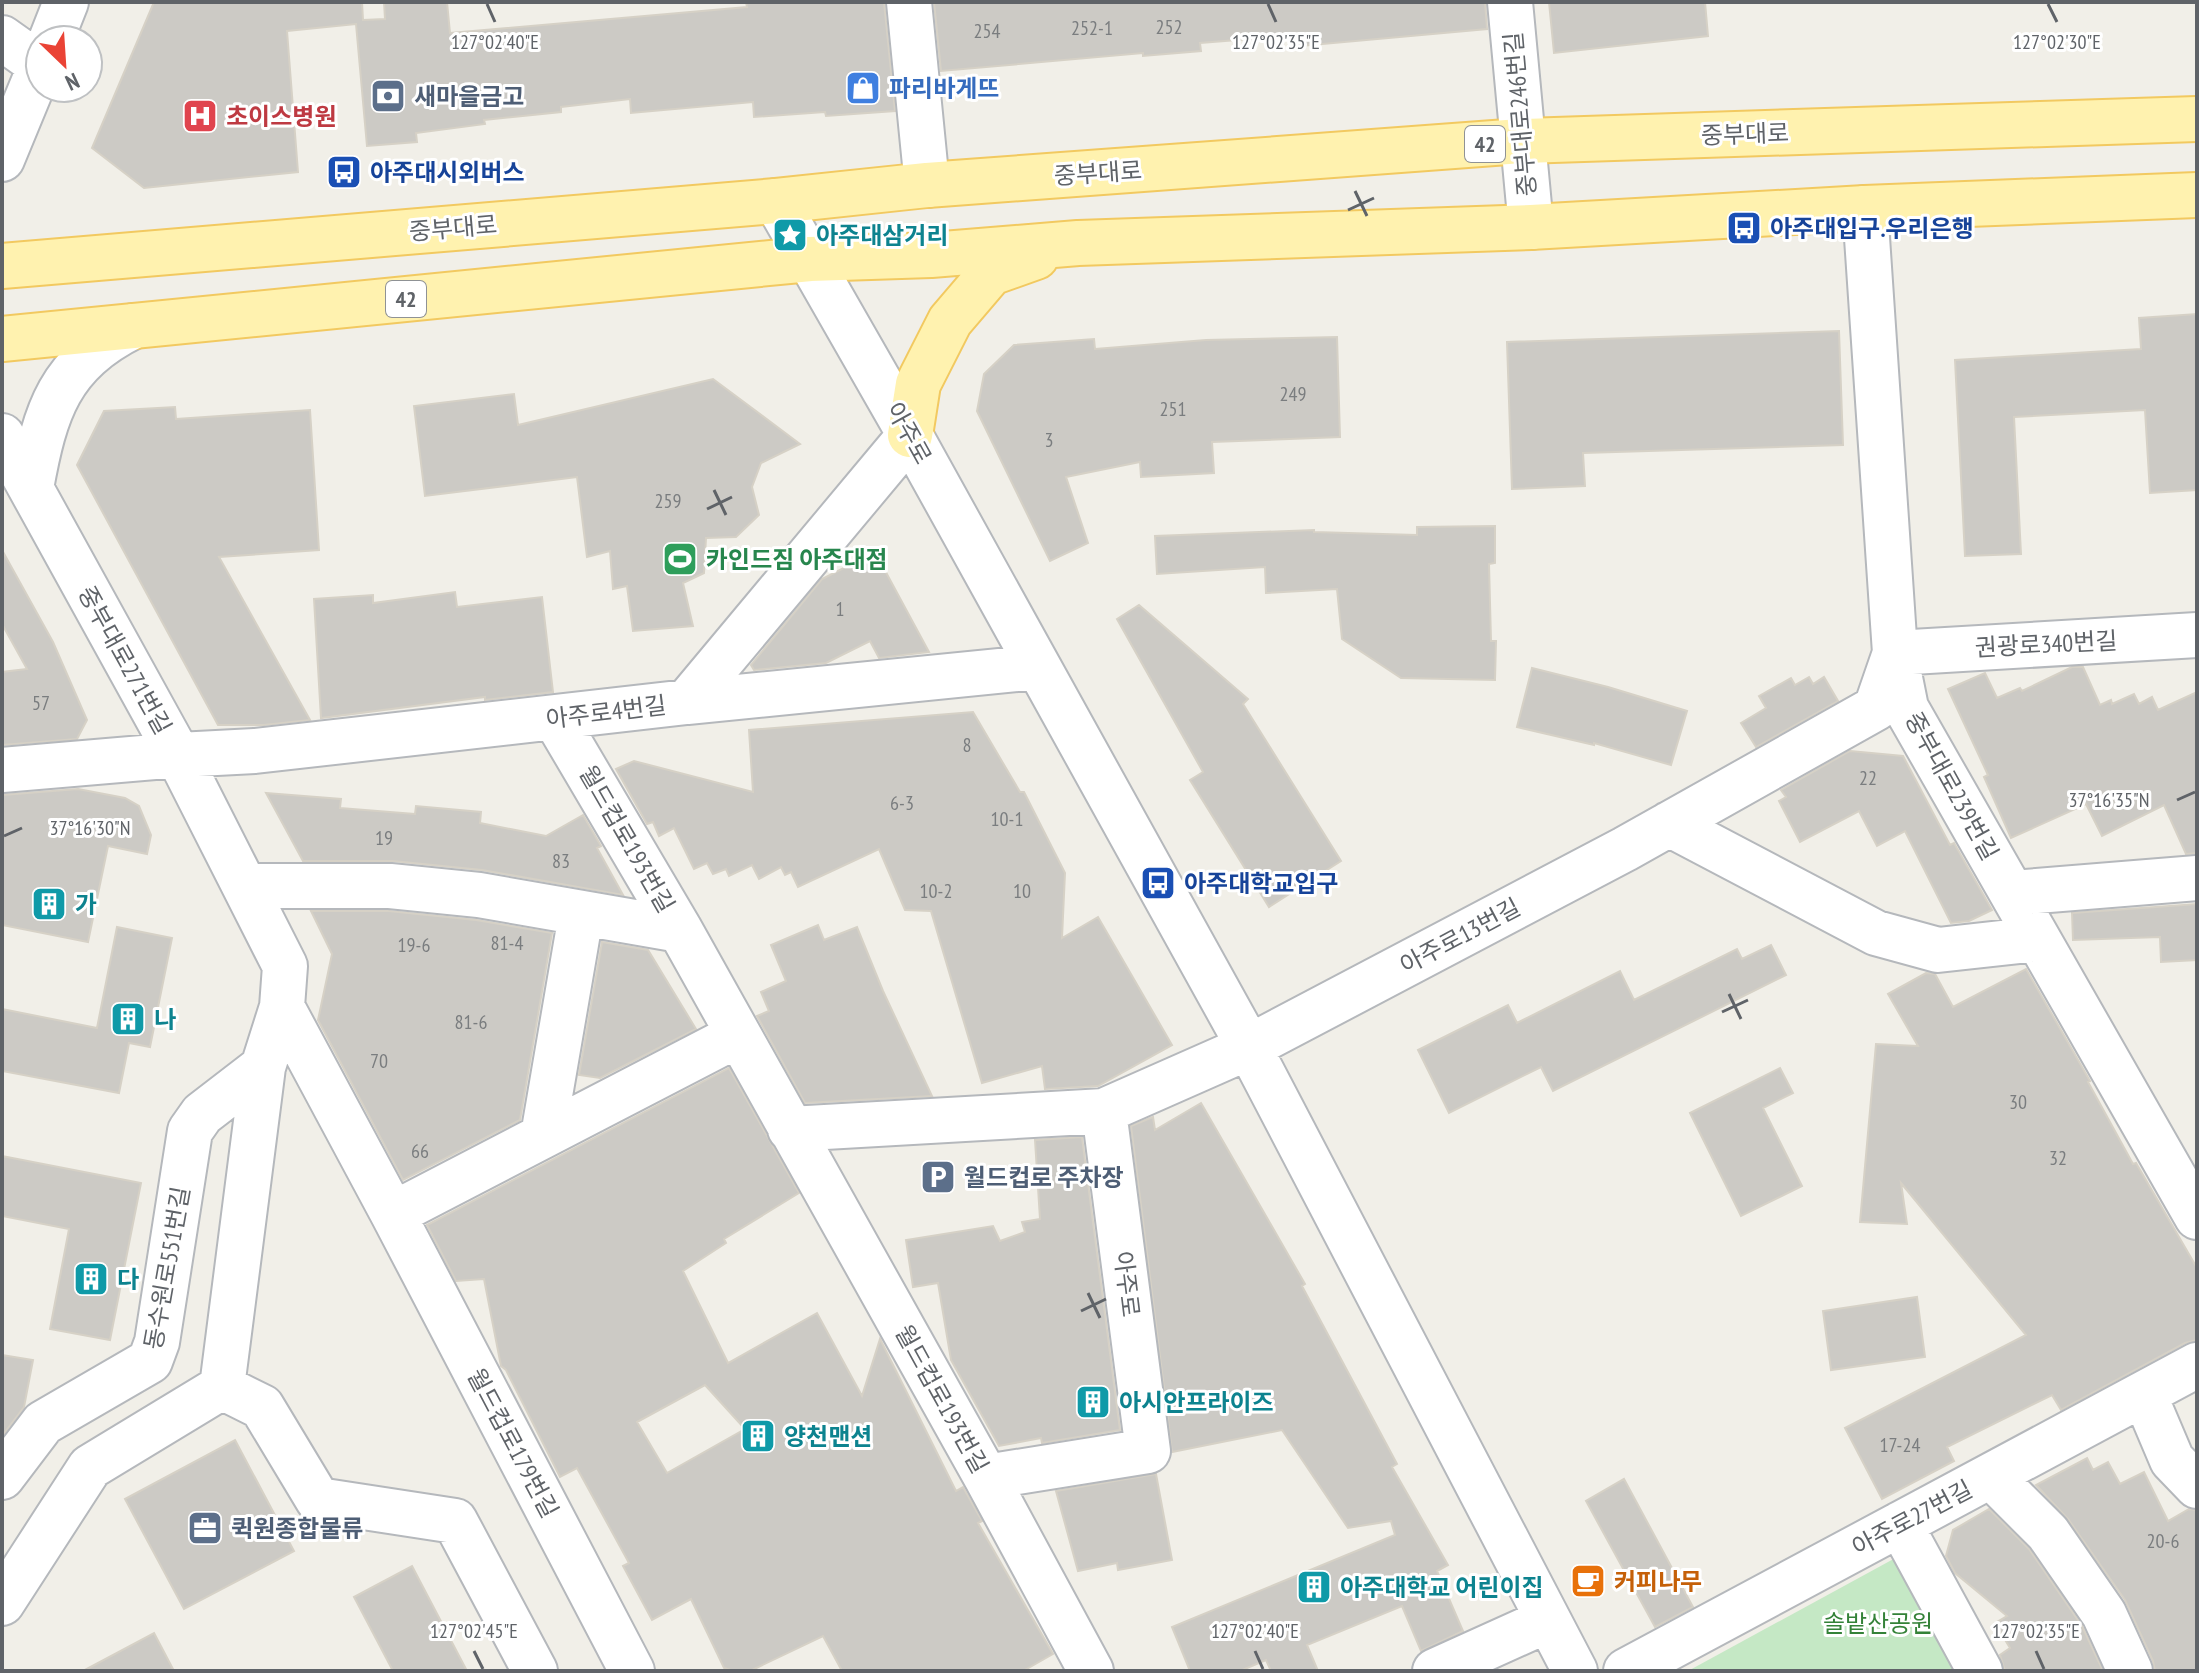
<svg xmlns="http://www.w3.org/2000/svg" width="2199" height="1673" font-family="'PT Sans Narrow','Noto Sans KR',sans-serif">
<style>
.green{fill:#c5e8c5}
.building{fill:#cccac5;stroke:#d6d1c6;stroke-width:2;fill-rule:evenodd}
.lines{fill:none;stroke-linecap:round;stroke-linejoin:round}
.minor-casing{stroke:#b5b8bc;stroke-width:48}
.major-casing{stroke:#f2c960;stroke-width:48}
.minor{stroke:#fff;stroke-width:44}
.major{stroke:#fff2af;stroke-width:44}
.ticks{fill:none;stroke:#5f6368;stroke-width:3}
.labels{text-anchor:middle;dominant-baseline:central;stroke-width:6;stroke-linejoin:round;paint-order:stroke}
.number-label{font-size:20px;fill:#7a7d7f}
.shield{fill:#fff;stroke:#8f9295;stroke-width:2}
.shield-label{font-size:22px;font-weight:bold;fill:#5f6368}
.shop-label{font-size:24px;font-weight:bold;fill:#366cbe;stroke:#fff;text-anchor:start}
.service-label{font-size:24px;font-weight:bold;fill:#4e5e75;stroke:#fff;text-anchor:start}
.street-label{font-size:24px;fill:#5f6368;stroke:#fff}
.health-label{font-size:24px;font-weight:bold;fill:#be3a42;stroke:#fff;text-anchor:start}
.transit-label{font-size:24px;font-weight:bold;fill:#164399;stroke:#fff;text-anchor:start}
.culture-label{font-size:24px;font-weight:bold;fill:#0d838f;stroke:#fff;text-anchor:start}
.leisure-label{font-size:24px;font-weight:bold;fill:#27864d;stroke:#fff;text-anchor:start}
.food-label{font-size:24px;font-weight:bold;fill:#c56008;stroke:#fff;text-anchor:start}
.park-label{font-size:24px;fill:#348238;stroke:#fff}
.ticks-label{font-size:20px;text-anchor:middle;fill:#5f6368;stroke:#fff;stroke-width:6;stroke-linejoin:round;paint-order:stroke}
</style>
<rect width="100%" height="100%" fill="#f1efe8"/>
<path class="green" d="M1899 1556 1962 1671H1688Z"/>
<path class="building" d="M154 2H362L363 20 385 19 384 2H447L450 33 747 7 746 2H884L895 111 826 116 825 112 754 117 753 102 631 113 630 99 561 107V112L484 120 485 124 416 133 417 142 367 146 356 24 287 31 298 172 144 188 92 148Z
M934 2H1485L1487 29 1290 47 1289 36 1200 43 1201 51 1143 56V53L941 71Z
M1549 2H1705L1708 36 1554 53Z
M2197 314V490L2150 493 2145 410 2014 417 2021 554 1965 556 1955 360 2141 349 2139 318Z
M1839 331 1843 445 1583 453 1585 486 1512 489 1507 342Z
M1337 337 1340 437 1212 442 1214 473 1141 477 1140 462 1066 477 1088 543 1050 561 977 411 984 374 1014 345 1094 339 1095 349 1206 340Z
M713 379 800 444 761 463 752 487 759 515 736 537 706 538 704 573 683 583 693 626 633 631 627 586 613 589 610 551 587 557 577 477 425 496 414 406 514 394 518 425Z
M175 407 176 419 310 410 319 550 219 557 310 720 264 725H218L77 465 104 411Z
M1495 526V563L1489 564 1491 641H1496L1495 680 1401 678 1342 639 1337 589 1266 593 1265 567 1157 574 1155 536 1314 530V532L1417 535V527Z
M2 550 53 642 87 720 77 739 2 745V672L27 669 2 624Z
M875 552 929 652 879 658 870 641 826 663 754 670 751 665 822 579Z
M455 592 457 607 542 597 553 692 485 700V697L321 718 314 599 373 595V603Z
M1139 605 1248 699 1243 704 1341 861 1269 907 1190 780 1203 772 1117 619Z
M2072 667H2083L2100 705 2111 700 2112 704 2134 694 2139 704 2152 697 2158 710 2197 692V853L2186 854 2164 805 2102 836 2086 804 2011 838 1984 777 1988 775 1948 689 1985 673 1997 698 2020 688 2022 691Z
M1532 668 1608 687 1687 711 1671 765 1594 743V745L1517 727Z
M1809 677 1813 684 1824 677 1838 701 1756 747 1741 723 1766 708 1759 696 1791 678 1795 685Z
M973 712 1020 792H1024L1065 873 1062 938 1098 917 1172 1045 1098 1086 1045 1089 1042 1066 982 1083 931 911 905 910 879 849 798 887 791 872 785 875 781 867 759 879 752 865 729 876 726 869 713 874 707 863 694 869 674 828 659 836 653 822 647 824 616 769 634 761 753 792 749 730Z
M1850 751 1903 756 1950 845 1954 843 1992 910 1969 921 1951 923 1905 831 1877 846 1859 811 1800 842 1779 801 1786 797 1781 790Z
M78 789 125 798 139 806 151 835 147 854 108 846 88 942 2 925V795Z
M266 793 341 799 340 808 415 814 416 806 481 812 480 823 546 836 583 815 601 846 597 848 623 895 482 870 393 861H303Z
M2197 904V960L2161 962 2160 937 2073 940 2072 913Z
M311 911H389L476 920 552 933 520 1120 403 1180 318 1020 332 954Z
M818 925 824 940 857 927 883 991 932 1096 805 1103 757 1016 769 1011 761 992 786 981 771 945Z
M117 927 172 938 150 1047 129 1043 119 1093 2 1071V1009L97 1028Z
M602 942 648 950 696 1029 600 1078 579 1075Z
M1771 945 1786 975 1553 1091 1541 1067 1449 1113 1418 1050 1508 1005 1517 1023 1620 971 1634 1000 1737 949 1742 959Z
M2026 969 2090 1081 2088 1082 2133 1164 2136 1163 2197 1268V1340L2185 1343 2061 1410 2052 1395 1947 1447 1954 1461 1882 1499 1845 1428 2026 1335 1901 1183 1907 1224 1860 1222 1876 1044 1918 1046 1888 994 1926 973 1935 974 1953 1007Z
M729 1068 799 1193 724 1239 726 1243 683 1271 728 1363 817 1313 862 1396 880 1339 956 1491 963 1487 982 1521 978 1523 1053 1654 1023 1671H842L823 1636 750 1671H734L724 1668 691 1599 652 1620 623 1566 629 1563 577 1468 560 1477 506 1370 501 1366 484 1279 456 1281 427 1225ZM705 1385 745 1429 667 1473 637 1422Z
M1780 1068 1793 1093 1763 1108 1802 1186 1741 1216 1690 1113Z
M1201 1103 1305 1284 1302 1286 1397 1464 1392 1467 1448 1565 1437 1571 1463 1631 1421 1651 1402 1606 1307 1645 1318 1671H1271L1266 1660 1240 1671H1190L1172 1627 1395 1535 1391 1521 1348 1528 1282 1430 1172 1452 1131 1126 1153 1117 1155 1130Z
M1082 1137 1120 1430 1042 1443 1041 1438 999 1446 951 1360 938 1283 913 1287 906 1240 993 1226 1000 1241 1025 1232 1022 1222 1040 1219 1035 1140Z
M2 1156 141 1183 110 1340 50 1329 69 1229 2 1216Z
M1917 1297 1925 1357 1831 1370 1823 1311Z
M2 1355 33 1360 24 1407 2 1436Z
M235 1440 294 1551 184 1609 125 1499Z
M2087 1458 2093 1470 2108 1462 2120 1484 2144 1472 2168 1521 2189 1509 2197 1510V1671H2155L2153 1661 2125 1600 2068 1519 2036 1485Z
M1156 1474 1172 1560 1118 1570 1117 1563 1078 1571 1056 1491Z
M1624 1479 1693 1607 1655 1627 1586 1501Z
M1989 1509 2029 1549 2082 1626 2103 1671H2005L2000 1655 2010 1648 1995 1623 2007 1616 1955 1573 1946 1556 1953 1530Z
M412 1566 467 1671H393L354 1597Z
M154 1633 174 1671H83Z"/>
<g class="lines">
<g class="minor-casing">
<path id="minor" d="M909 2 927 185
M1510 2 1531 227
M2 38 40 65
M51 40 66 2
M2 159 40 67
M776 201 910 435 1249 1047 1575 1671
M1865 208 1895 653 1906 708 2197 1217
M2 436 178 755 285 966 282 1007 263 1067 222 1387
M31 488C45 411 59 363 134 326
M687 702 1038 667
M555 718 680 930 986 1477 1091 1671
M2 770 178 755 255 751 687 702 910 435
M1669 824 1876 933 1938 950 2038 939
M245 886H390L479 895 680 930
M2012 893 2197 878
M282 1007 393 1214 632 1671
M790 1129 1104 1111 1249 1047 1625 849 1876 708 1895 653 2197 635
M543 1136 581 915
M393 1214 738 1035
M222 1387 262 1407 318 1500 455 1521 535 1671
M2144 1394 2172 1460 2197 1486
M1991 1476 2048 1533 2104 1614 2130 1671
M2 1477 43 1423 150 1361 157 1342 190 1131 202 1114 263 1067
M986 1477 1148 1451 1104 1111
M1900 1524 1980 1671
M2 1603 90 1467 222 1387
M1435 1671 1548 1620
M1626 1671 2197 1365"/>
</g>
<g class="major-casing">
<path id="major" d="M2 266 776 201 927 185 1521 141 2197 119
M2 339 810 259 931 255 1078 243 1531 227 1865 208 2197 195
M910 435 918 384 950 321 991 273 1036 257"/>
</g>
<use href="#minor" class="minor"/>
<use href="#major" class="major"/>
</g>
<path class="ticks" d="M487 4 495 22M1268 4 1276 22M2048 4 2057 22M1355 191 1367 216M1348 210 1374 198M714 490 726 515M707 509 732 497M2177 800 2195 792M4 836 22 828M1729 994 1741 1019M1722 1012 1748 1000M1088 1293 1100 1318M1081 1311 1106 1299M474 1651 483 1669M1255 1651 1263 1669M2036 1651 2044 1669"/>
<defs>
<g id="shop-square" transform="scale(1.8)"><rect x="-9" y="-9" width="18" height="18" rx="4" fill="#3f7fe0" stroke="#fff"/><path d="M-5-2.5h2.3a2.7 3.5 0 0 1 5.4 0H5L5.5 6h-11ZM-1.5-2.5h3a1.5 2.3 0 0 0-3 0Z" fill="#fff"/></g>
<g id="bank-square" transform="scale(1.8)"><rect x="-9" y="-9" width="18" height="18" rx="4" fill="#5c6f8a" stroke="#fff"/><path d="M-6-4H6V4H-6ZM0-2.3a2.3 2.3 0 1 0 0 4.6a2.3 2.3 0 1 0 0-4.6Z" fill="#fff"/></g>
<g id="hospital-square" transform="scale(1.8)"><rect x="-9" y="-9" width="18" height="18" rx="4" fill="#e0444e" stroke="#fff"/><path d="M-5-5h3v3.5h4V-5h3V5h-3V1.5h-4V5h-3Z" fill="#fff"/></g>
<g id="bus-square" transform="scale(1.8)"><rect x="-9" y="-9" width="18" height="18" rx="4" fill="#1a4fb4" stroke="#fff"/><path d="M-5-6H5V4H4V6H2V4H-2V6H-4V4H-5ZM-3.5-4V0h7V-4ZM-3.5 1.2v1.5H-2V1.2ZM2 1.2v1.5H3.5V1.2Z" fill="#fff"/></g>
<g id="sight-square" transform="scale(1.8)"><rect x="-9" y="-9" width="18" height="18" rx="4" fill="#0f9aa8" stroke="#fff"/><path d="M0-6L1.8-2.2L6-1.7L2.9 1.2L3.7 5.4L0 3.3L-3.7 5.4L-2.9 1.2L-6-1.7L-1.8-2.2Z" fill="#fff"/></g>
<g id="stadium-square" transform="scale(1.8)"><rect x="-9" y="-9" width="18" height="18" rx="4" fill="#2e9e5b" stroke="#fff"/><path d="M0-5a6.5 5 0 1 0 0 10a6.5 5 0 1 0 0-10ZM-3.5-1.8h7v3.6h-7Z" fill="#fff"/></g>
<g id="building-square" transform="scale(1.8)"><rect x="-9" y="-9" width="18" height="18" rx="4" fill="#0f9aa8" stroke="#fff"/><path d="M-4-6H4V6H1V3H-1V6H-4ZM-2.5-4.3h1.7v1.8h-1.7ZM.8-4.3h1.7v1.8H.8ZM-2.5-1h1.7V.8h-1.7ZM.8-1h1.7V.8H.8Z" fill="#fff"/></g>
<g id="parking-square" transform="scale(1.8)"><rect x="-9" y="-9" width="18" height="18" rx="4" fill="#5c6f8a" stroke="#fff"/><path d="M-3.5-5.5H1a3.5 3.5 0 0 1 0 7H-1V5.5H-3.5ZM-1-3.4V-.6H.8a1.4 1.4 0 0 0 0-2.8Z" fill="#fff"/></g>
<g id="office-square" transform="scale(1.8)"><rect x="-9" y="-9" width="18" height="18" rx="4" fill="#5c6f8a" stroke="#fff"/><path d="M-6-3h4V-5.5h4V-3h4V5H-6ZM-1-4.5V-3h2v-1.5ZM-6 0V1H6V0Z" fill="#fff"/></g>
<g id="cafe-square" transform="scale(1.8)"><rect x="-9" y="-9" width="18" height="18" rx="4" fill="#e8710a" stroke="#fff"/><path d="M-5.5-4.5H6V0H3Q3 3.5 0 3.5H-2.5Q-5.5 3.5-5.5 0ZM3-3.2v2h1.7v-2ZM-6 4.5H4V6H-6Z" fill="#fff"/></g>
</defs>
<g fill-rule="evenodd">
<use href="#shop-square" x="863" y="88"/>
<use href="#bank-square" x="388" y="96"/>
<use href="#hospital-square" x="200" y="116"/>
<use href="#bus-square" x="344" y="172"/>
<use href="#bus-square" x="1744" y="228"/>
<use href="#sight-square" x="790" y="235"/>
<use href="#stadium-square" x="680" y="559"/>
<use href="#bus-square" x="1158" y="883"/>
<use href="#building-square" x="49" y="904"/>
<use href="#building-square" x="128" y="1019"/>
<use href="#parking-square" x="938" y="1177"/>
<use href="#building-square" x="91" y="1279"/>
<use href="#building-square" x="1093" y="1402"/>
<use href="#building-square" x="758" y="1436"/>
<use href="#office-square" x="205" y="1528"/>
<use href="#cafe-square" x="1588" y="1581"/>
<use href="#building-square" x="1314" y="1587"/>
</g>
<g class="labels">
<g class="number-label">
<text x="1169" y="27">252</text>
<text x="1092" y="28">252-1</text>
<text x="987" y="31">254</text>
<text x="1293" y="394">249</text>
<text x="1173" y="409">251</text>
<text x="1049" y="440">3</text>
<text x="668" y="501">259</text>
<text x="840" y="609">1</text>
<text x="41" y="703">57</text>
<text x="967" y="745">8</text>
<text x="1868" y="778">22</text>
<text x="902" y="803">6-3</text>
<text x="1007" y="819">10-1</text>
<text x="384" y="838">19</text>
<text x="561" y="861">83</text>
<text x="936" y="891">10-2</text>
<text x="1022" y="891">10</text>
<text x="507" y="943">81-4</text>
<text x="414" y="945">19-6</text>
<text x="471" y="1022">81-6</text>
<text x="379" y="1061">70</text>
<text x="2018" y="1102">30</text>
<text x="420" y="1151">66</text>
<text x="2058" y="1158">32</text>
<text x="1900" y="1445">17-24</text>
<text x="2163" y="1541">20-6</text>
</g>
<g class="shield">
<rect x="1465" y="126" width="40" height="36" rx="6"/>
<rect x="386" y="281" width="40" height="36" rx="6"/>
</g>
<g class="shield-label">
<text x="1485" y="144">42</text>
<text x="406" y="299">42</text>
</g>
<g class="shop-label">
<text x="889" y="88">파리바게뜨</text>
</g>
<g class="service-label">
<text x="414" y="96">새마을금고</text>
<text x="964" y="1177">월드컵로 주차장</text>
<text x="231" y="1528">퀵원종합물류</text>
</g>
<g class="street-label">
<text transform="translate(1520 114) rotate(-95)">중부대로246번길</text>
<text transform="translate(1745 134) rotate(-2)">중부대로</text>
<text transform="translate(1098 173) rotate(-4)">중부대로</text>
<text transform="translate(453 228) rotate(-5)">중부대로</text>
<text transform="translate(909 433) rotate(61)">아주로</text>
<text transform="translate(2046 644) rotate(-3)">권광로340번길</text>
<text transform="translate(125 660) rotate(61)">중부대로271번길</text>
<text transform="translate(606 712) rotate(-7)">아주로4번길</text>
<text transform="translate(1952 786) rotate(61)">중부대로239번길</text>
<text transform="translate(627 839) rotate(60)">월드컵로193번길</text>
<text transform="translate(1460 936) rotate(-28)">아주로13번길</text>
<text transform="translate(167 1268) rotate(-80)">동수원로551번길</text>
<text transform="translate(1127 1284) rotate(83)">아주로</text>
<text transform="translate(942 1399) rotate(61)">월드컵로193번길</text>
<text transform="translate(513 1443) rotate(62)">월드컵로179번길</text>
<text transform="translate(1912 1518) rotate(-28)">아주로27번길</text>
</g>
<g class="health-label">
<text x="226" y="116">초이스병원</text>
</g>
<g class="transit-label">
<text x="370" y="172">아주대시외버스</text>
<text x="1770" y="228">아주대입구.우리은행</text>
<text x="1184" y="883">아주대학교입구</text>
</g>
<g class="culture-label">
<text x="816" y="235">아주대삼거리</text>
<text x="75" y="904">가</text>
<text x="154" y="1019">나</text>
<text x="117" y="1279">다</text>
<text x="1119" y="1402">아시안프라이즈</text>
<text x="784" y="1436">양천맨션</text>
<text x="1340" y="1587">아주대학교 어린이집</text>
</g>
<g class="leisure-label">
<text x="706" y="559">카인드짐 아주대점</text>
</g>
<g class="food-label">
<text x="1614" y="1581">커피나무</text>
</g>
<g class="park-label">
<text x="1878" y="1623">솔밭산공원</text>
</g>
</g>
<g class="ticks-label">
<text x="495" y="49">127°02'40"E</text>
<text x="1276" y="49">127°02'35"E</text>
<text x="2057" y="49">127°02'30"E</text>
<text x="2109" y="807">37°16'35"N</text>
<text x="90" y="835">37°16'30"N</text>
<text x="474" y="1638">127°02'45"E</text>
<text x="1255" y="1638">127°02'40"E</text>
<text x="2036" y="1638">127°02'35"E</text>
</g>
<rect width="2199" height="1673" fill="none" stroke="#5f6368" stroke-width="8"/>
<g transform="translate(64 64) rotate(155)"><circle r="38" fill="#ffffff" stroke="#bfc1c3" stroke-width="2"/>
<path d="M0-6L14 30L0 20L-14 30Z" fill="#ea4335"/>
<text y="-12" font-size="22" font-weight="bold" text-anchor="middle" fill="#5f6368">N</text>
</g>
</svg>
